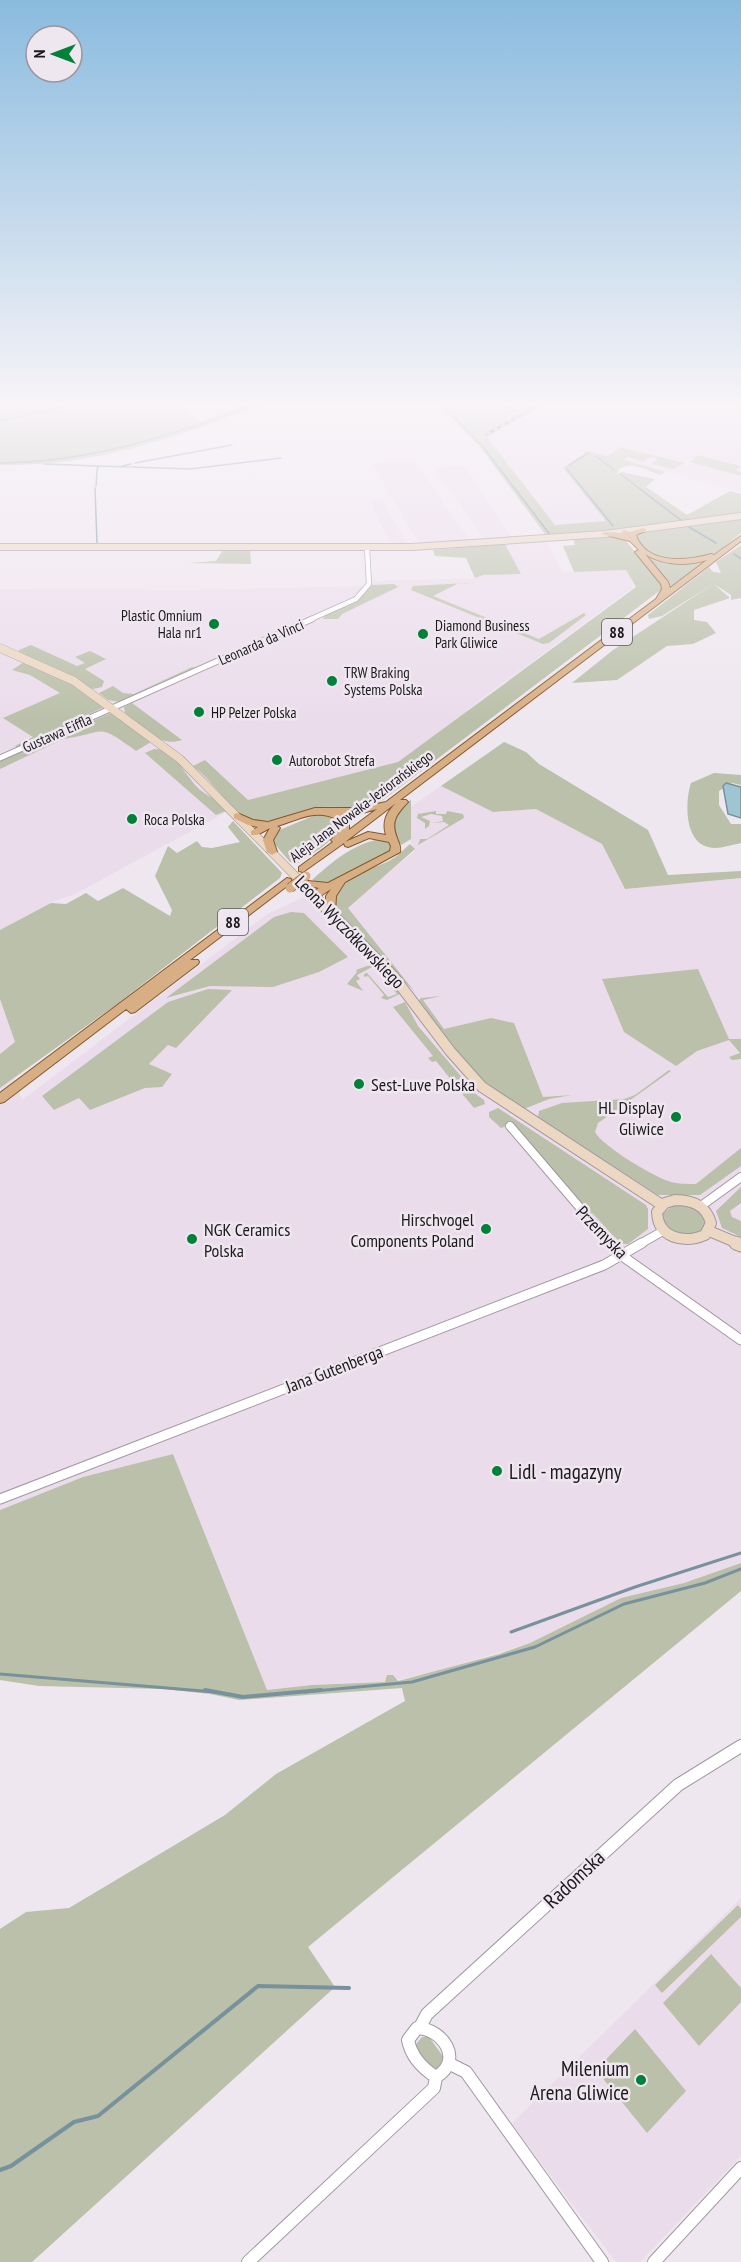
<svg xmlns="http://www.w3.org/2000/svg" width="741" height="2262" font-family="'PT Sans Narrow',sans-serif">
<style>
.built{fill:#ebdceb}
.green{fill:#bac0a9}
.water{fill:#9dc5d2;stroke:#77929c;stroke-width:1.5}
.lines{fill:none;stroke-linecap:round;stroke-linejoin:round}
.stream-far2{stroke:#77929c;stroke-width:1.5}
.stream-far1{stroke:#77929c;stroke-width:3}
.stream{stroke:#77929c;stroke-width:4}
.street-far4-casing{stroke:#a098a0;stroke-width:6}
.street-far3-casing{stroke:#a098a0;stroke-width:7}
.street-far2-casing{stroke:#a098a0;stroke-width:10}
.street-far1-casing{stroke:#a098a0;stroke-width:11}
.street-casing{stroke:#a098a0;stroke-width:14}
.secondary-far3-casing{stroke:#a098a0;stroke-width:8}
.secondary-far2-casing{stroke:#a098a0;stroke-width:9}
.secondary-far1-casing{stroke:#a098a0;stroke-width:12}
.secondary-casing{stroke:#a098a0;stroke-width:15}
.primary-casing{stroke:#86582c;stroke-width:2}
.street-far4{stroke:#fff;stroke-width:4.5}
.street-far3{stroke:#fff;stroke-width:5}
.street-far2{stroke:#fff;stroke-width:8}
.street-far1{stroke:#fff;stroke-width:9}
.street{stroke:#fff;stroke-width:12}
.secondary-far3{stroke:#ecd7c2;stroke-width:6}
.secondary-far2{stroke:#ecd7c2;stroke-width:8}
.secondary-far1{stroke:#ecd7c2;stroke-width:10}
.secondary{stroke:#ecd7c2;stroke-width:13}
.primary{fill:#d8af85;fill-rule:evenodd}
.rail-casing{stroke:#3e3a3e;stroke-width:3}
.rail{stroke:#efe7ef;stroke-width:1.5;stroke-dasharray:4;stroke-linecap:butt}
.primary-bridge-casing{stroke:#86582c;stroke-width:10;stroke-linecap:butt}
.primary-bridge{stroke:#d8af85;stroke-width:9}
.poi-dot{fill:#008039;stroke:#efe7ef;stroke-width:2}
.labels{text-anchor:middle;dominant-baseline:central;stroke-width:5;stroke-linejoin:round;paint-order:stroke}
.far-poi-label{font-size:15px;fill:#1d1a1d;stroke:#efe7ef;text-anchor:start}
.far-street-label{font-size:15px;fill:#1d1a1d;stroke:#efe7ef}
.shield{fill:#efe7ef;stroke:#5c585c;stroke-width:1.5}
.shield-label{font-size:16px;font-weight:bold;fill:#1d1a1d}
.street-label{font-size:18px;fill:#1d1a1d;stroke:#efe7ef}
.poi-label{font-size:18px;fill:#1d1a1d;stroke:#efe7ef;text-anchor:start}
.near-poi-label{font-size:21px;fill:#1d1a1d;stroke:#efe7ef;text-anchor:start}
.near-street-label{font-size:21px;fill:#1d1a1d;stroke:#efe7ef}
</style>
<rect width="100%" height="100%" fill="#efe7ef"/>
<path class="built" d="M543 405H741V492L588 451 563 469 606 521 555 525 486 436Z
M413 458 471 542 421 547 372 463Z
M463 465 483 494 513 539 485 541 434 468Z
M382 500 408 546H392L370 502Z
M545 541 563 572 626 570 634 587 477 702 413 760 243 803 75 894 51 903 0 934V589L189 590 367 586 372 581 475 578 461 546Z
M441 786 493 812 536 809 602 844 625 889 741 878V1563L684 1583 621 1598 530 1643 433 1672 386 1682 312 1685 267 1690 173 1454 83 1477 0 1510V998L15 1042 14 1078 22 1100 269 913 306 896 324 914 352 902 415 851 410 840V807Z
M741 1898V2156L640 2262H616L511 2124Z"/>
<path class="green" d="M0 405H179L201 421 243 405H271L252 408C171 440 87 467 0 465Z
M434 405H538L487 437 555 525 606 521 563 468 588 451 608 456 620 447 685 463 673 469 651 464 658 459 650 457 643 462 628 457 624 460 666 472 660 475C649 472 632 459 618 470V474L682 521 548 538 480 447 441 407Z
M697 455 741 466 736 471 741 472V476L690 462Z
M622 472 655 479 646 487 687 515 730 491 741 494V514L684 522 619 473Z
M741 518V533C730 542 716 555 702 559 680 564 645 560 635 537L639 533Z
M614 536 626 541 661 583 662 589 379 803C360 810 343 806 324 807 298 808 268 832 242 815 223 801 212 780 193 766L205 760 248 800 398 762 636 587 626 570 574 572 563 546 575 545 573 539Z
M628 536C658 567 669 556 706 561L671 586Z
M505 544 521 574 483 575 475 578 466 558 435 556 433 550Z
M741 545V598L731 600V595L714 584 730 598 694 610V620L707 622 716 633 693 644 667 646 617 680 572 683 613 650 713 584 662 616 649 619 648 615 709 567 713 572 721 573 716 562Z
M250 547 251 564 188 563 216 561 223 550Z
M459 583 433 596 539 639 584 613 586 615 549 643 543 644 411 590 413 586 465 583 471 584Z
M394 584 398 587 342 614 338 619H323L326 614 359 599 372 585Z
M31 645 77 666 85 663 75 657 90 651 106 659 85 669 104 681 102 687 93 689 18 653 19 650Z
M24 662 68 682 100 702 104 707 18 748 15 746 33 737 3 718 60 693 30 675 12 670Z
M192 667 197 668 120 702 108 700 99 693 113 686 123 693 134 694Z
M132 703 182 740C159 748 142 727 125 713L124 707Z
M111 713 151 742 136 751C95 721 107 733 63 739L0 769V761Z
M504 742 526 752 539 764 648 830 668 875 741 871V878L625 889 602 844 536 809 493 812 441 786Z
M154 749C173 747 188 780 200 790 210 797 220 802 226 811L216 815 145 753Z
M714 773 741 775V785L732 783 719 791V805L731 824H741V843C730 845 718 850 708 847 684 841 685 801 691 783Z
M411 800V839L401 845C388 827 390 809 411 800Z
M436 811V814H446L447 811 463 814 464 818 418 845 420 839H427L449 825 444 822 432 823 443 821 442 816 431 814 421 817 430 821 429 826 425 829V823L417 818 418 814Z
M318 814 336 817 340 821C339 841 313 852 297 864L290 862 272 841 277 831Z
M233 821 282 873 280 878 117 1004 0 1088V1054L15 1042 0 999V930L51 903 66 904 86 893 98 901 123 888 170 916 172 910 155 876 168 846 177 853 197 841 202 847 212 848 240 842 228 827Z
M385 838 392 846V851L334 880 323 883 312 880C334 860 354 843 385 838Z
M410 844 415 849 348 908 415 992 346 923 334 904C340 877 364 872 387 862 396 858 403 850 410 844Z
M291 912 304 913 348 957 319 972 273 987 210 986 166 998 274 917Z
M370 965H375L400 994 387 1000 381 998 384 995 368 976 364 977V974L367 973 388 997 397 994 374 966 357 975 360 979 356 981 363 991 347 984 357 972 356 970Z
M698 969 729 1039H741V1059L732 1060 729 1057 740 1053 729 1040 697 1051 676 1066 624 1032 602 979Z
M208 989 232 990 176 1048 168 1045 149 1064 172 1074 162 1087 145 1088 90 1110 79 1098 54 1110 42 1096 168 1002Z
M441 996 423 1000 444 1029 491 1018 514 1023 543 1097 572 1095 549 1099 524 1109C477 1085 449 1042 419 1000L421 998Z
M405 1002 418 1026 477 1095 484 1100 485 1104 474 1108 459 1090 455 1091 453 1089 457 1087 436 1061 432 1062 428 1058 433 1056 393 1007Z
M669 1070 671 1071 598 1123 595 1132C602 1146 653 1176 668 1181 676 1184 687 1184 696 1184L741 1148V1166L700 1195H658L538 1118 539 1111 562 1103 624 1099 635 1095Z
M498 1108 646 1205 648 1209V1229L628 1244H623C606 1232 597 1213 578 1202L513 1124 501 1128 489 1117V1112Z
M741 1187V1203L730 1211 732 1217 741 1221V1237L722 1228 716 1211Z
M674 1204C689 1204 697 1207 705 1220 704 1243 668 1239 662 1215Z
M173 1454 267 1690 312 1685 385 1682 387 1675H393L398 1681 499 1654 530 1643 621 1598 684 1583 741 1563V1591L308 1947 335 1987 32 2262H0V1929L26 1912 69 1908 225 1815 276 1774 405 1701 402 1688 239 1700 210 1694 163 1689 39 1686 0 1680V1510L83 1477Z
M738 1905 741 1909V1917L662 1993 655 1985Z
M711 1954 741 1988V2002L699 2046 663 2003Z
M635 2029 686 2091 647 2133 596 2070Z
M422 2037H429L445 2059 437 2071C427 2066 419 2056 416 2044Z"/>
<path class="water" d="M726 783 741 787V818L728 814 723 786Z"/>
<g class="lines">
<path class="stream-far2" d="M442 405 483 447 551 536
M501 405 518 412
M0 421 71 405
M596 456 614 470
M0 463C90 462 171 436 254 405
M135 463 232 445
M44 464 98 466 97 470
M98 466 130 467
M122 466 131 464
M568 466 588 453
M132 467 190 469 281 458
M567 469 613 526
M620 474 682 521
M96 486 97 471
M95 488 97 544
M689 527 716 543
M734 554 741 559"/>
<path class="stream-far1" d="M511 1632 635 1587 741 1553
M0 1674 215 1692
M304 1692 412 1682 535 1647 624 1604 705 1583 741 1569"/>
<path class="stream" d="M205 1690 243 1697 321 1690
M0 2170 11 2166 74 2122 98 2116 258 1986 349 1988"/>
<g class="street-far4-casing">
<path id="street-far4" d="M309 620 356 599 369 584 367 548"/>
</g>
<g class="street-far3-casing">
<path id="street-far3" d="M0 758 312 619"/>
</g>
<g class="street-far2-casing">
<path id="street-far2" d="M510 1126 611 1244
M701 1206 741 1177
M640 1244 663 1231"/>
</g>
<g class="street-far1-casing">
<path id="street-far1" d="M609 1243 618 1253 741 1340
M0 1499 604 1265 642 1243"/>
</g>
<g class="street-casing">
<path id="street" d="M420 2027 427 2014 678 1785 741 1746
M417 2028C443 2029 464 2060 436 2077 422 2068 411 2056 408 2040Z
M450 2064 466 2072 602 2262
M248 2262 434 2088 436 2077
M654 2262 741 2168"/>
</g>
<g class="secondary-far3-casing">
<path id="secondary-far3" d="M0 547H412L605 534 741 516"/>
</g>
<g class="secondary-far2-casing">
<path id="secondary-far2" d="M0 648 74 681 180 759 313 894"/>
</g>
<g class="secondary-far1-casing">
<path id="secondary-far1" d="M311 893 394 977 450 1051 482 1087 662 1205
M675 1200C692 1200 706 1205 711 1223L705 1235C684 1244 658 1238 657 1212L665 1203Z
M709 1231 740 1244"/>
</g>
<g class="secondary-casing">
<path id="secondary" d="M736 1243 741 1245"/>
</g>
<g class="primary-casing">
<path id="primary" d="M643 528 647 530 636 535C646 565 687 561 711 554L714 555 741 536V541L400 800H406L408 802C397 814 390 821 397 838 399 844 401 846 400 852L345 882 336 896 335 914H327L326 912V896L331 889 319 897H311V893L319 888 298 884V880L328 883 390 851 391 846 389 842 369 838 348 847 345 846 344 843 303 872 299 871V867L333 842 331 840 339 831V820C316 808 300 819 277 826L280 828 273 840 277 852 272 855 267 852 263 840 270 828 257 835H251V831L258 827 248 825 234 818V814L237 813 253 820 268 822 315 808H359L386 802 656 599 662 589 661 584 635 552 639 550 630 541 601 534 605 532 621 533 624 530 630 532ZM645 554C664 566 686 566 707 560L670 588 668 582ZM396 803C386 813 382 822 386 835L368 832 345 842ZM377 809 349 830V819L341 814H359Z
M287 878 291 879V883L190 960H198L199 962 198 964 135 1012 131 1013 126 1009 4 1102 0 1103V1093Z"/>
</g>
<use href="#street-far4" class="street-far4"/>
<use href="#street-far3" class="street-far3"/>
<use href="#street-far2" class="street-far2"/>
<use href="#street-far1" class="street-far1"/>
<use href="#street" class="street"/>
<use href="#secondary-far3" class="secondary-far3"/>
<use href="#secondary-far2" class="secondary-far2"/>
<use href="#secondary-far1" class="secondary-far1"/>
<use href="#secondary" class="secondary"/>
<use href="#primary" class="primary"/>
<g class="rail-casing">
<path id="rail" d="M487 434 540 405"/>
</g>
<use href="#rail" class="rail"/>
<g class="primary-bridge-casing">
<path id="primary-bridge" d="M290 888 306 876"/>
</g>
<use href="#primary-bridge" class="primary-bridge"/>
</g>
<linearGradient id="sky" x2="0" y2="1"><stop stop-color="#8abbdf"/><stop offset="0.56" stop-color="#f8f4f8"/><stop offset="1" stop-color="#f8f4f8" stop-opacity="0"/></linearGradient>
<rect width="741" height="722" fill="url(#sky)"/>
<g class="poi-dot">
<circle cx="214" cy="624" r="6"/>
<circle cx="423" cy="634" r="6"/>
<circle cx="332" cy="681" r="6"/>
<circle cx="199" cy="712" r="6"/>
<circle cx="277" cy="760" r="6"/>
<circle cx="132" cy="819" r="6"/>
<circle cx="359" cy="1084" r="6"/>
<circle cx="676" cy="1117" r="6"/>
<circle cx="486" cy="1229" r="6"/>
<circle cx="192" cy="1239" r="6"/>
<circle cx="497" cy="1471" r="6"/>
<circle cx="641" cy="2080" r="6"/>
</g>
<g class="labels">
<g class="far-poi-label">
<text x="202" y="615" text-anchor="end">Plastic Omnium<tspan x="202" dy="17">Hala nr1</tspan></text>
<text x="435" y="625">Diamond Business<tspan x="435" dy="17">Park Gliwice</tspan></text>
<text x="344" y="672">TRW Braking<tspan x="344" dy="17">Systems Polska</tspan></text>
<text x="211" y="712">HP Pelzer Polska</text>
<text x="289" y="760">Autorobot Strefa</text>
<text x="144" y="819">Roca Polska</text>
</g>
<g class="far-street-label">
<text transform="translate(261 642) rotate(-24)">Leonarda da Vinci</text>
<text transform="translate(57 733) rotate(-24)">Gustawa Eiffla</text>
<text transform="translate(361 806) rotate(-37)">Aleja Jana Nowaka-Jeziorańskiego</text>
</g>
<g class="shield">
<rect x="602" y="619" width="30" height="26" rx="4.5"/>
<rect x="218" y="909" width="30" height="26" rx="4.5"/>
</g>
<g class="shield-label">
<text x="617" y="632">88</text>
<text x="233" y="922">88</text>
</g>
<g class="street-label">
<text transform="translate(350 932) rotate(46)">Leona Wyczółkowskiego</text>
<text transform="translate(602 1232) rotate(46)">Przemyska</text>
<text transform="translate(334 1369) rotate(-21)">Jana Gutenberga</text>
</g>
<g class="poi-label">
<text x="371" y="1084">Sest-Luve Polska</text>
<text x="664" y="1107" text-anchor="end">HL Display<tspan x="664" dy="21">Gliwice</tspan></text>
<text x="474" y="1219" text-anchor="end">Hirschvogel<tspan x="474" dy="21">Components Poland</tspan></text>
<text x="204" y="1229">NGK Ceramics<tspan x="204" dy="21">Polska</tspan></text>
</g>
<g class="near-poi-label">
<text x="509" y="1471">Lidl - magazyny</text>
<text x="629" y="2068" text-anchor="end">Milenium<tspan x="629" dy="24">Arena Gliwice</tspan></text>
</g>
<g class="near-street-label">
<text transform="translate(574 1879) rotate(-43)">Radomska</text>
</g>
</g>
<g transform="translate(54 54) rotate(270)"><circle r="28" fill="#efe7ef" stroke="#9b959b" stroke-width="1.5"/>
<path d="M0-4.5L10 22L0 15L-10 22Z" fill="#008039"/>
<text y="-9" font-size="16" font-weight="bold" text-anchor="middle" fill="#1d1a1d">N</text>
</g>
</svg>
